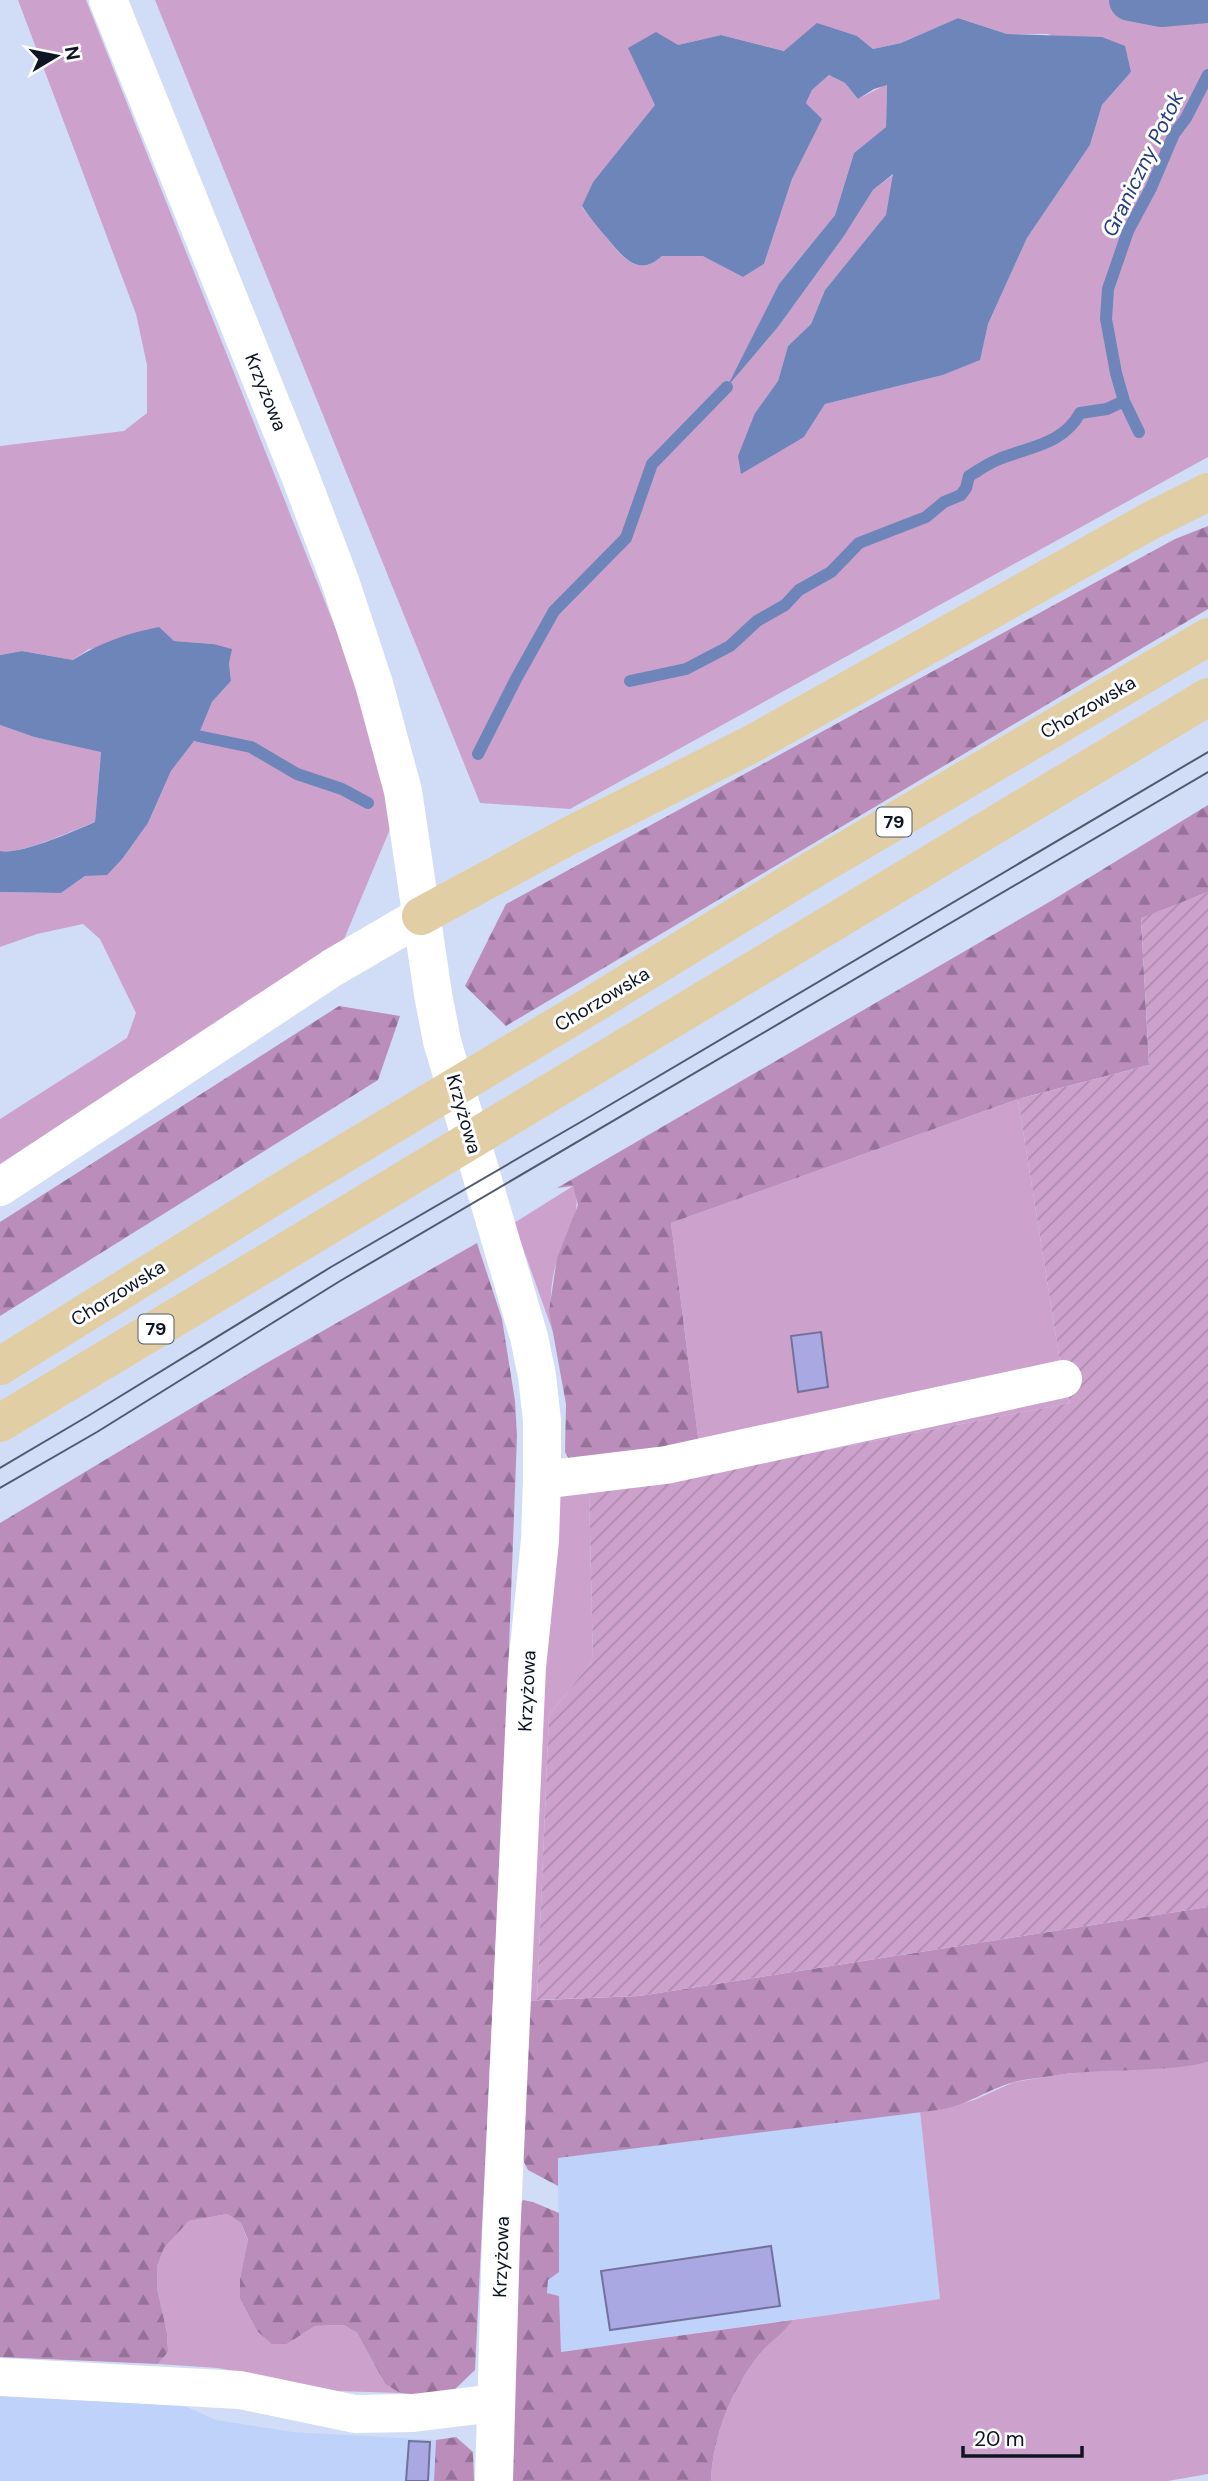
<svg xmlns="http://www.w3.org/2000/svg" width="1208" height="2481" font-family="'DM Sans',sans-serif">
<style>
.built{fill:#bfd2fa}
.green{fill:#cca2cd;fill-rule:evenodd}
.forest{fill:url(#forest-firs)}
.garden{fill:url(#garden-furrows)}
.water{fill:#6e85b9}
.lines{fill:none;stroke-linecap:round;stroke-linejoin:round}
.stream{stroke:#6e85b9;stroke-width:12}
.canal{stroke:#6e85b9;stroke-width:42}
.building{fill:#a9a8e2;stroke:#73719b;stroke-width:2}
.minor{stroke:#fff;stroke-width:38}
.major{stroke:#e1cea4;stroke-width:38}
.tram{stroke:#51596c;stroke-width:2}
.labels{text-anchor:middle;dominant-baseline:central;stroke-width:6;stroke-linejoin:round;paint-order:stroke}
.shield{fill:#fefefe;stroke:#555a65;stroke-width:2}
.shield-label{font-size:18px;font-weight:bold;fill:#0d1423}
.street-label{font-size:19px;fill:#0d1423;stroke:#fefefe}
.water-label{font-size:21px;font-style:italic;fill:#253d7e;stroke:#fefefe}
</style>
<defs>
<pattern id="forest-firs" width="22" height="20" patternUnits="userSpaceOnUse" patternTransform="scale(1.75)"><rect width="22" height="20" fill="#ba8dbb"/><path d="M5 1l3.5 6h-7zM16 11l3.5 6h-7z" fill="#967298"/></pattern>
<pattern id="garden-furrows" width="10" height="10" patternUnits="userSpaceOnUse" patternTransform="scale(1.75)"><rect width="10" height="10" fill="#cca2cd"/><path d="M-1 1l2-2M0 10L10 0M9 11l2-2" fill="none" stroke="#ae8bb0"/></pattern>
</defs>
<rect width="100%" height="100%" fill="#d1ddf7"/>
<path class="built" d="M920 2111 940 2299 561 2352 559 2296 547 2293 548 2280 559 2272 558 2158Z
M0 2392 178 2403 216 2420 293 2432 436 2440 434 2481H0Z"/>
<path class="green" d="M18 0H86L403 798 332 968 0 1187V1119L127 1038 136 1013 100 939 83 924 37 934 0 947V892L61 893 85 876 123 858 148 823 171 771 198 736 212 702 231 681 229 663 213 644 174 641 89 649 73 660 22 651 0 655V446L124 431 147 413V365L136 314Z
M155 0H1208V457L570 809 480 803ZM958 18 1007 34H1048L1131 72 1102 105 1090 145 1027 238 988 324 979 360 943 375 825 404 804 437 755 413 778 381 788 346 811 324 825 290 887 215 894 174 873 190 844 236 778 327 730 383 779 284 835 215 854 153 886 127 887 84 858 99 845 83 829 75 812 90 806 103 821 119 792 179 764 264 743 277 703 255 662 256C638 278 622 257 607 238 598 228 590 218 582 207L593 182 656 105 678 45 721 35 784 51 857 36 873 49 901 43Z
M0 725 34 737 101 751 95 822C73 830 22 855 0 851Z
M1018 1099 1061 1368 699 1445 671 1223Z
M573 1186C585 1212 564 1236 557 1260 550 1283 549 1309 553 1332L514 1223Z
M1065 1387 1070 1403 703 1474 589 1492 593 1660 549 1715 537 2000 521 2001 538 1677 560 1495Z
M1208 2062V2474L1168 2481H711C713 2436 731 2390 759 2355 769 2343 783 2334 793 2320L940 2299 920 2111 938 2110 974 2100 1014 2082 1056 2075 1098 2070 1167 2068Z
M227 2214 241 2223 248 2241 240 2278V2299L257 2331 287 2344 315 2326 344 2325 357 2333 385 2384 400 2393 337 2391 218 2368 158 2364 168 2352 167 2333 157 2288V2267L164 2248 189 2221Z"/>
<path class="forest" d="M1208 526V609L506 1026 465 986 506 904 1175 539Z
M1208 805V892L1141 919 1149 1065 1018 1099 671 1223 699 1445 570 1461 565 1452 566 1404 549 1311 557 1258 578 1205 573 1186 557 1188 1051 901Z
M339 1006 400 1016 378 1080 0 1316V1222Z
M477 1243 502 1319 515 1401 517 1436 505 1754 475 2370 452 2392 432 2396 400 2393 385 2384 357 2333 344 2325 315 2326 287 2344H272L257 2331 240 2299V2278L248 2240 241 2223 227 2214 189 2221 164 2248 157 2267V2288L167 2333 168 2352 158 2364 0 2357V1523L263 1365Z
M1208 1907V2062C1157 2074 1103 2067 1051 2076 1039 2078 1026 2079 1014 2082 986 2090 969 2105 938 2110L558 2158V2186L528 2170 522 2158 521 2001 639 1996Z
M523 2200 533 2202 559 2213V2272L548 2280 547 2293 559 2296 561 2352 793 2320C783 2334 770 2342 759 2355 731 2390 713 2436 711 2481H508L515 2209Z
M456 2437 473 2452 474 2481H434L436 2440Z"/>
<path class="garden" d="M1208 892V1907L639 1996 537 2000 549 1715 593 1660 589 1492 703 1474 1070 1403 1061 1368 1018 1099 1149 1065 1141 918Z"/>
<path class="water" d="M958 18 1007 34 1102 37 1125 46 1131 72 1102 105 1090 145 1027 238 988 324 980 360 943 375 825 404 804 437 741 474 738 456 755 413 778 381 788 346 811 324 825 290 886 215 893 174 873 190 844 236 778 327 727 387 779 284 835 215 854 153 886 127 887 85 874 89 858 99 845 83 829 75 812 90 806 103 822 119 792 179 764 264 743 277 703 256H662C638 278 623 257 607 238 598 228 590 218 582 206L593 182 655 105 628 48 656 32 678 45 721 35 784 51 817 23 857 36 873 49 901 43Z
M159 627 174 641 213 644 232 649 229 663 231 681 212 702 198 736 171 771 148 823 123 858 107 875 85 876 61 893 0 892V851C21 855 74 831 95 822L101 752 34 737 0 725V655L22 651 73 660C99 643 128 633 159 627Z"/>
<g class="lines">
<path class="stream" d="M1139 432 1124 401 1116 373 1106 319 1108 289 1128 231 1151 188 1174 134 1186 118 1208 75
M630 681 686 669 730 646 757 621 785 605 799 590 831 572 859 543 926 517 944 502 961 495 966 488 969 476C978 471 987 464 997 460 1027 447 1063 445 1080 413L1107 409 1124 401
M198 736 251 747 297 774 342 789 368 803
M478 754 517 677 554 611 626 538 652 464 727 387"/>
<path class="canal" d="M1130 0 1161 6 1208 2"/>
</g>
<path class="building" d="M821 1332 828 1387 798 1392 791 1336Z
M771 2246 780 2306 610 2330 601 2271Z
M409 2441 430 2442 428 2481H406Z"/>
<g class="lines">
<path class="minor" d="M108 0 299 473 340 581 374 684 403 791 433 994 442 1041 529 1337 537 1376 542 1421V1480L540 1540 527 1667 501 2239 494 2481
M0 1187 332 968 421 916
M542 1480 666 1465 1063 1379
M0 2377 240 2390 355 2414 413 2413 495 2403"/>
<path class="major" d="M421 916 563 839 750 745 1150 521 1208 492
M0 1366 287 1188 582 1011 807 873 1208 637
M0 1423 1208 697"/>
<path class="tram" d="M0 1468 88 1416 331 1267 591 1116 1208 752
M0 1488 97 1432 340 1281 1208 772"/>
</g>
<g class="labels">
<g class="shield">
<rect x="876.5" y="807.5" width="35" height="29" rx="5"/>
<rect x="138.5" y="1314.5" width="35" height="29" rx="5"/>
</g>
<g class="shield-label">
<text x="894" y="822">79</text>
<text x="156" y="1329">79</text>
</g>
<g class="street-label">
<text transform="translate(266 392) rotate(68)">Krzyżowa</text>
<text transform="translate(1088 707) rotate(-30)">Chorzowska</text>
<text transform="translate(602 999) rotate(-31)">Chorzowska</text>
<text transform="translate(464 1114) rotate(74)">Krzyżowa</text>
<text transform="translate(118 1293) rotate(-32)">Chorzowska</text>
<text transform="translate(527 1691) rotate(-87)">Krzyżowa</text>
<text transform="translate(501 2257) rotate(-88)">Krzyżowa</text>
</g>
<g class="water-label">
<text transform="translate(1143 164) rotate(-64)">Graniczny Potok</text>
</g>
</g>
<g transform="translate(56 56) rotate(80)" stroke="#fefefe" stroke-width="5" paint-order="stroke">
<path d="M0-5L12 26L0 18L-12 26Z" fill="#0d1423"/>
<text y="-10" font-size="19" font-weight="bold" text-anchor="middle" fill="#0d1423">N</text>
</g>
<path d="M963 2446v10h119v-10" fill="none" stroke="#0d1423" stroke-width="3.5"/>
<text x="974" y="2446" font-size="21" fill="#0d1423" stroke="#fefefe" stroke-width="5" paint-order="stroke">20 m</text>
</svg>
